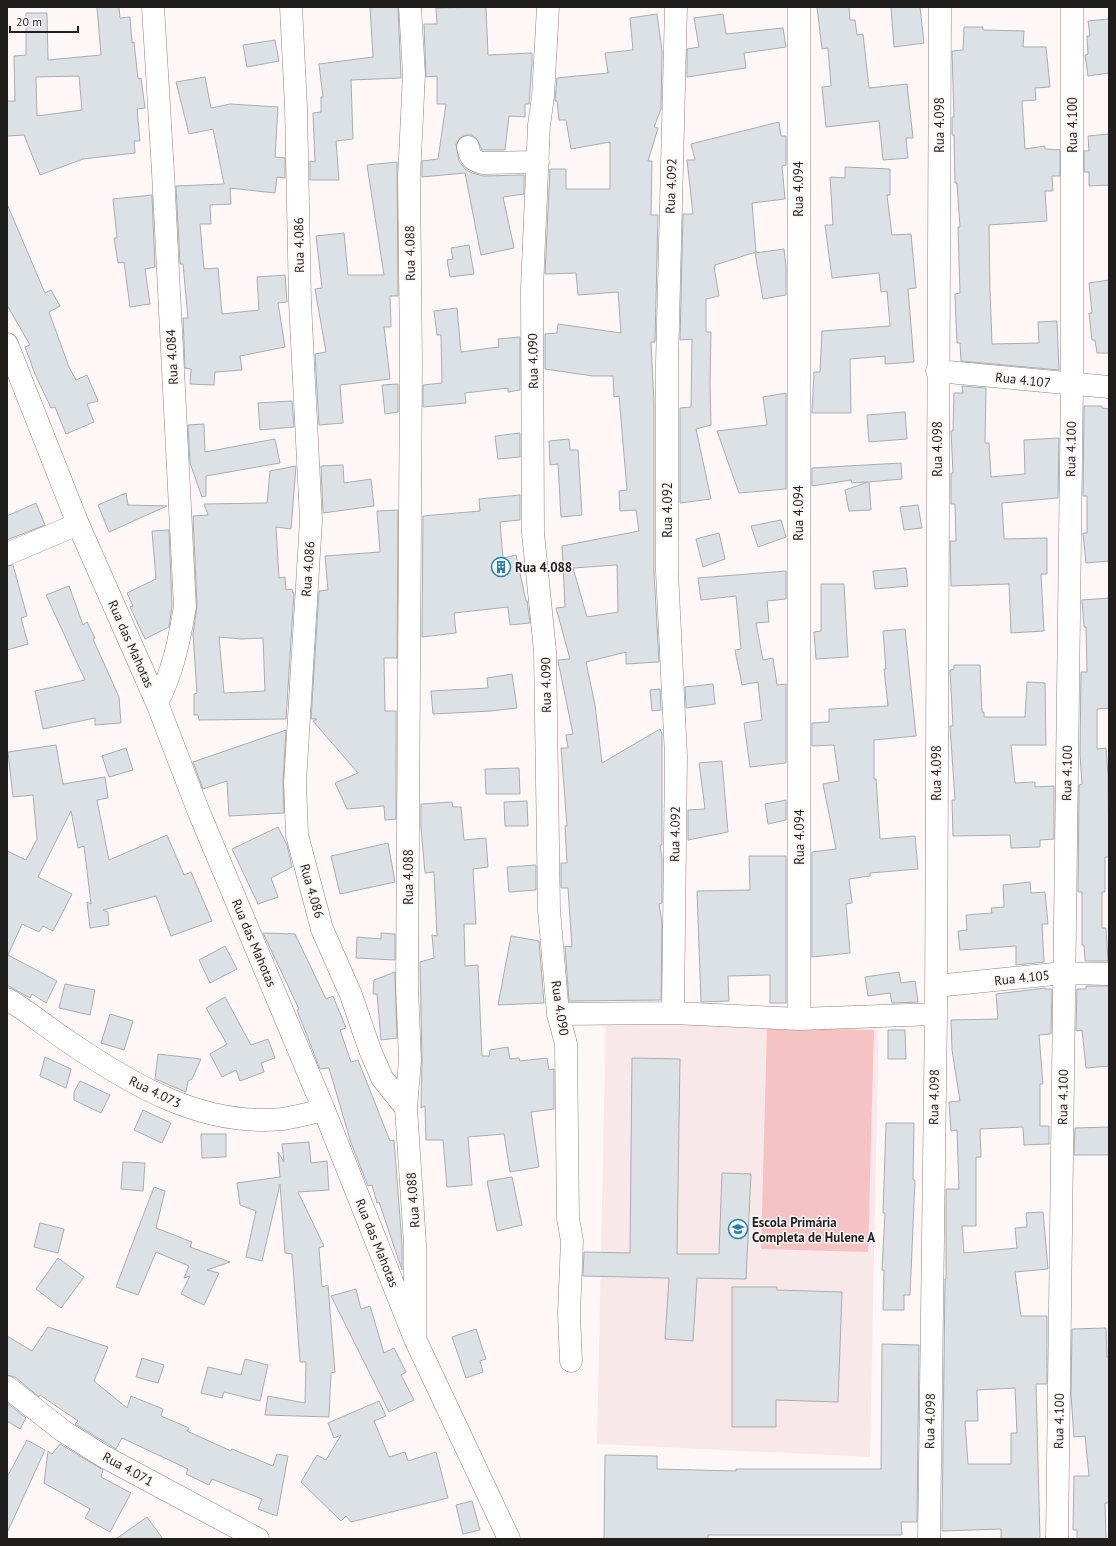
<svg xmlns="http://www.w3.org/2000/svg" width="1116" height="1546" font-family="'PT Sans',sans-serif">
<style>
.built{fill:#f9e8e9}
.green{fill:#f6c3c5}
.building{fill:#dbe1e5;stroke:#a7adb1;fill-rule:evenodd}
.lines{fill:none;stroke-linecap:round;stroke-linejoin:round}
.minor-casing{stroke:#8b8484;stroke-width:23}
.minor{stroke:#fff;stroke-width:22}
.labels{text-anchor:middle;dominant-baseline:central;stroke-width:3;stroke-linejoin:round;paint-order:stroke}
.street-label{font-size:13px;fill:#201d1d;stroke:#fff7f7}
.poi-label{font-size:13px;font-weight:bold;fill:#201d1d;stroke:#fff7f7;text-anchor:start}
</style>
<rect width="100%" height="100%" fill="#fff7f7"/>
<path class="built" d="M879 1009 870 1457 597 1444 606 1014Z"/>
<path class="green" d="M767 1027 874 1030 868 1252 761 1249Z"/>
<path class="building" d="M97 7H119L120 18 130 17 132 43 134 42 138 79 141 78 145 108 137 109 140 141H134L135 153 83 159 40 175 24 135 7 136V101H15L14 56 26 55V13H47L48 60 101 55ZM79 76 82 110 37 116 36 77Z
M370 7H398L401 78 351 80 353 139 336 141 339 180H310V161L315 162 313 113 321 112V97H323L319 64 373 57Z
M486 7 488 55 532 53V63L529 104H525V117L509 116 505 150H482L477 139 471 135H466L460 138 456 144 459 161 465 169 472 173 483 176 524 175V194L503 197 514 248 481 255 465 173 422 177V161L438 159 446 104H437V76L426 77 424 24H437L436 8Z
M817 7H849L850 20H855L857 35 863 34 869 88 907 84 913 138H906L908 158 883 160 879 121 826 127 822 87 831 86 828 48 822 49Z
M891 7H920L924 43 894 47Z
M657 14 662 51 661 109 654 127 658 128 648 161H652L651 215H658L655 342H651L654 404V572L659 662 626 664V652L586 662 595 705 602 763 660 729 662 734V845H660L662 858V903L659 904 662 923 661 1000 569 1001 565 946 572 947 568 888H561V863H567L565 826H567L561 748H568L566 735 573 734 558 661V660L570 659 556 608 565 607 562 546 639 531 636 510 620 511 619 491 627 490 619 396 614 397 613 376H593L545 369V334L557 333 558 324 621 333 618 292 578 295 576 273 545 274 550 169H566V189H610V142L571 149 566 120H559L557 101H555L557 78 608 73 605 53 633 50 630 18ZM617 565 618 612 587 617 573 568Z
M723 14 726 34 783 28 786 47 744 53 746 68 687 77V49L699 47 694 18Z
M1109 19V73L1088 76 1085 55 1088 54 1087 36H1090L1088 21Z
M964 27H983V30L1024 31 1023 47H1046L1050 87 1035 88 1036 100 1022 101 1025 149 1045 146V149L1060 150V176H1052L1053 191H1045L1047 221 989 225 990 290 992 344 1039 343 1038 322 1057 321 1059 370 961 361 960 343H957L956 321 955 294 960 293 958 227H960L957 183H955L954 135H952V117H954L952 51 963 50Z
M275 40 279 61 247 67 243 45Z
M205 77 211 108 230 104 278 107 275 157 285 158V178L277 177 275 193 230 188 231 204 210 205 211 224H200L204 269 218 268 222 314 259 310 257 277 285 275 287 302 278 303 285 347 240 356 242 370 215 372 214 385 190 384 191 369 185 368 183 318H188L183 264H180L176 186 224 184 213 129 189 134 176 82Z
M779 122 781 136H786V165L782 166 785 199 752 203 756 252 715 265V267H714L719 296 706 299V332H711L710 383 711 425 696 429 711 499 680 503V408L691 407 692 339 680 340 683 214H693L687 160H695L691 144Z
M1109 134V185L1089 186V172H1084V151H1089L1088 136Z
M397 162 398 296H390L391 327H384L390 379 340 385 343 423 319 425 315 354 326 352 315 289 322 288 316 236 344 233 348 275H384L367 165Z
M845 167 890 169V195H887L892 235 911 234 916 288 908 289 914 362 885 364V356L850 359 851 413H812L814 372H820L822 331 890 326 887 291 881 292 879 273 832 278 825 225H833L830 177 845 178Z
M152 195 155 267 145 269 150 304 130 307 124 262 118 263 114 238H117L113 199Z
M7 204 45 293 51 290 60 306 49 312 69 367 76 380 87 375 98 401 87 404 94 422 66 434 55 407 51 408 35 374 25 347 30 345 7 305Z
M469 245 474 274 450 277 447 260 453 259 451 248Z
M784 249 786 266V295L763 299 755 253Z
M1109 280V353H1097L1095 340H1092L1089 313H1092L1089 283Z
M457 308 461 352 499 347 498 339 520 337V390L508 392V388L465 393 466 403 423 407V385L442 383 441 335H437L434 311Z
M398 384V412L385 414 382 385Z
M962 386 986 388 985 443H989L991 477 1025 474 1024 440 1059 438 1058 498 1002 503 1004 539 1047 538V574H1041L1044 631 1011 633 1009 584 951 586 950 541H956L955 504H951V473H953L951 431H953L954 393H963Z
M786 393V489L739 493 717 431 767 425 763 397Z
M292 401 294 427 260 430 258 403Z
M1084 406H1102V408L1109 409V561L1086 563 1083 533H1087V496H1083Z
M905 412 907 439 869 442 867 415Z
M204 424 205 452 275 439 280 463 206 476V496L202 497 190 463 188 425Z
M520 433V457L498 459 495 436Z
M569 439 570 450H578L582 515 561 517 558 464 550 465 549 441Z
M901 463 902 479 869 482 871 510 849 511 845 490 868 482 852 483 851 480 812 486V468Z
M343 465 344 483 371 479 374 506 323 513 321 466Z
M296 466 291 529 276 527 279 578 285 577 286 590 292 589 293 593H294L286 719 199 720 198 715H194V694L197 693 193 634 197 606 193 516 208 515 204 504 267 503 270 471ZM219 637 242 639 263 638 265 691 224 693Z
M126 493 128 505 167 506 109 532 98 505Z
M520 495V520L500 522 503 558 516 555 526 601H527L530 623 510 625 508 607 454 613 456 633 422 637 423 516 480 511 479 499Z
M36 503 45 525 7 540V516Z
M918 505 922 528 904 530 900 507Z
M398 510 397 658H384L385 711H396V819L385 820 384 806 347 809 335 783 358 773 313 721 317 719H311L319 591 328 590 325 556 380 552 377 511Z
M781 520 786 537 758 547 751 526Z
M169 530 172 606 169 627 145 639 130 607 133 606 127 593 156 579 152 531Z
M719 533 725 559 703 567 696 539Z
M13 565 27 616 21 618 28 644 7 650V566Z
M906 568 908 586 875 589 873 571Z
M786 571V599L767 601 769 622 756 623 763 660 773 658 777 685 786 684V763L750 767 744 723 762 720 758 682 742 685 735 650 741 649 736 596 701 600 698 578Z
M821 584H844L848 657 816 659 814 632 821 631Z
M69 586 83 625 87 622 95 638 93 639 119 697 121 723 95 725V718L43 729 35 691 85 680 46 595Z
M1109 598V708L1097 709V749L1106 748 1108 775 1109 857H1105V892H1102V928H1106L1108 961H1085L1084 945H1082V892H1078L1079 785 1082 784 1080 754 1081 672H1087L1086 627H1084L1082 600Z
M905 629 916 736 874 740V779H876L880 839 915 836 918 869 870 873V876L849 879 852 903 846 904 850 953 812 957V852L836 849 823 784 839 781 834 745 812 746V723L829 722V709L888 706 884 669H886L883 631Z
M954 665H980L982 712H984V717H1025L1027 682 1045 683 1046 745H1011L1015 783 1035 782V787L1054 786V839L1040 840V847L1011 848 1010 835 953 836 952 800H955L950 726H953L950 670 954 669Z
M512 674 517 708 491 711 433 714 431 691 488 688 487 678Z
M713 684 715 704 686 708 685 687Z
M660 689 661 710 652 711 650 690Z
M286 730 283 782 284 813 229 816 227 781 203 789 193 762Z
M56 745 63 784 105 777 108 798 97 800 109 860 167 835 184 875 191 872 212 921 171 936 156 896 103 910 108 912 109 925 90 928 87 902 91 904 84 846 78 848 71 811 38 877 72 894 53 931 43 926 39 932 22 924 8 955 57 981 46 1003 32 994 30 998 7 985V851L26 860 37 839 33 795 13 797 8 752Z
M126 748 133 770 109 777 102 756Z
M722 761 728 832 688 840V810L705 809 699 763Z
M519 768 520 794H486L485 769Z
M786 800V820L768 824 765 804Z
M527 801 528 826H505L504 802Z
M452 802 453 807H461L464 840 486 838 488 867 473 869 476 924H464L465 966 478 965 482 1056H489L490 1050 508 1047 510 1059 519 1058 520 1061 547 1058 549 1070 554 1069V1109L531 1112 539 1167 510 1172 504 1134 468 1137 472 1185 447 1187 443 1140H426L425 1106 421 1108 422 1059 420 962 434 958 432 935 437 936 434 872 425 873 421 828V804Z
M278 827 287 845 292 867 271 878 278 897 258 904 232 849Z
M388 843 395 882 340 894 331 856Z
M749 856H786V1003H770V975L728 976 729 1001 701 1002 697 891 750 890Z
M536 865V890L509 892 507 867Z
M1030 882 1031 893 1045 892 1048 924H1042L1044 962 1016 965V946L960 950 958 931 967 930 966 915 992 913 991 908 1004 907 1003 885Z
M263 933 295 934 326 999 333 996 346 1028 340 1030 351 1062 358 1060 390 1141 394 1140 402 1244V1270L379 1202 377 1203 372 1185 368 1186 351 1143 329 1068 320 1069 297 1010 299 1009Z
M381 933 395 934V960L356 958 357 937 381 939Z
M511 936 539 941 544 1003 498 1005Z
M225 946 237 969 210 983 199 960Z
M395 972 397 1038 381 1040 377 994H373L374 980Z
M899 972 901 983 915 981 918 1002 892 1003 890 993 868 996 865 977Z
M65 984 95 990 90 1015 59 1008Z
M1086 986H1109V1066L1086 1068 1082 1030 1076 1031 1077 989H1086Z
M1045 988V989H1052L1051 1034 1039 1035 1043 1084H1040V1126H1049V1144L1024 1145 1023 1127 980 1129 981 1157H976V1226H962L964 1253 1017 1248 1015 1228 1027 1227 1026 1213 1043 1212 1048 1269 1015 1272 1021 1316H1047V1384H1036L1040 1539H1001V1529L942 1531 945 1279H946V1189H959L957 1130 951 1131 949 1102 960 1101 952 1050 951 1020 998 1019 996 994ZM1015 1388 1017 1433H1011V1464H968L965 1421H978L977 1390Z
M225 997 251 1045 268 1039 275 1058 261 1063 264 1072 240 1081 236 1070 222 1077 210 1054 227 1044 206 1008Z
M110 1014 133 1021 124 1050 101 1043Z
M888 1030H905L906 1059H888Z
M158 1054 201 1059 192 1079 188 1081 186 1092 155 1079Z
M45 1057 71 1069 66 1088 40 1076Z
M632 1058 680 1059 677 1254H719L722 1173 751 1174 746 1279 697 1278 693 1341 665 1339 669 1278 583 1276 584 1252 630 1253Z
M80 1081 110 1095 101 1113 74 1100V1092Z
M143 1110 171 1123 162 1143 134 1130Z
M886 1123H914L913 1180H915L910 1295H904V1310H883L884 1270H882L885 1213H883Z
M1109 1127V1155H1074L1075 1128Z
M201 1134H226V1157L202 1158Z
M309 1142 311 1163 327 1161 329 1190 298 1192 324 1246 319 1248 322 1287 328 1285 335 1372 331 1373 329 1417 265 1415 268 1396 305 1403 306 1362H300L292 1254 285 1253 280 1184 262 1261 246 1257 256 1211 240 1205 237 1183 280 1177 278 1152 284 1162 282 1144Z
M123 1162 145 1163 143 1191 121 1189Z
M512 1177 522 1225 497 1231 487 1181Z
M154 1187 165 1191 156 1228 192 1242 190 1247 230 1262 207 1270 219 1273 204 1305 181 1294 190 1276 184 1278 189 1266 156 1252 138 1295 116 1287Z
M40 1223 64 1229 58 1253 34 1247Z
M58 1258 84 1277 61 1308 36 1289Z
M732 1287H777V1290L842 1292 838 1402 776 1400V1427H732Z
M356 1289 361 1309 370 1306 384 1353 394 1348 406 1372 401 1375 414 1400 389 1412 331 1296Z
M48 1327 108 1347 94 1381 127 1408 131 1396 163 1409 161 1416 189 1428 187 1431 231 1451 232 1449 273 1466 277 1454 288 1456 277 1516 258 1509 262 1499 212 1479 209 1485 186 1474 188 1469 122 1438 116 1449 75 1424 78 1421 40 1395 39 1397 15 1377 7 1375V1336L32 1351Z
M1106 1328 1107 1357H1109V1503H1105L1106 1539H1077V1530H1073L1074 1476H1089L1085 1436 1074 1437 1071 1395 1072 1329Z
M476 1329 486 1359 480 1361 483 1372 466 1378 452 1337Z
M882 1344 919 1345 917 1522H901L902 1535H708V1539H604L605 1455 657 1456V1469L736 1471V1469H881Z
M142 1358 164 1365 158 1383 136 1377Z
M245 1359 268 1365 260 1401 224 1392 222 1398 201 1393 208 1367 241 1375Z
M379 1401 386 1416 374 1421 389 1457 405 1452 408 1461 436 1452 448 1498 351 1522 346 1516 341 1521 301 1482 317 1455 326 1460 341 1435 334 1438 328 1423Z
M7 1403 26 1418 20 1429 7 1421Z
M27 1440 45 1450 7 1533V1477Z
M60 1444 103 1470 101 1477 131 1493 110 1532 85 1518 90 1509 44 1483 48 1451 52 1454Z
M472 1501 480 1530 463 1534 456 1505Z
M147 1517 163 1539H116Z"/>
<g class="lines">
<g class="minor-casing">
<path id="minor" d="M153 7 163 172 185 607C179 641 173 672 157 703
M291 7 296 107 300 302 311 520 295 783 297 835 322 929 351 995 370 1050 382 1078 406 1108
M410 7 414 74 409 178 411 361 407 987 410 1060 406 1108 415 1244V1339
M548 7 543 97 539 125 532 289 533 533 545 651 549 910 558 1014 566 1044 568 1218 572 1241 569 1314 571 1361
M468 147C470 157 472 161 483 163L538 162
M7 344 78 524 157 703 198 810 324 1110 415 1339 509 1539
M937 371 1109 387
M7 554 78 524
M936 986 1064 973 1109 974
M7 999C29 1012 48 1028 69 1042 132 1085 203 1127 282 1119 296 1117 310 1113 324 1110
M673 1013 676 756 667 572V363L676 7
M558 1014 673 1013 799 1019 936 1014
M799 1019V7
M7 1387 63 1431 103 1456 258 1539
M929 1539 936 1014 940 7
M1057 1539 1072 385V7"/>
</g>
<use href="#minor" class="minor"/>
</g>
<defs>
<g id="building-ring" transform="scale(1)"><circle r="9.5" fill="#fff7f7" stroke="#2482af" stroke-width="1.5"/><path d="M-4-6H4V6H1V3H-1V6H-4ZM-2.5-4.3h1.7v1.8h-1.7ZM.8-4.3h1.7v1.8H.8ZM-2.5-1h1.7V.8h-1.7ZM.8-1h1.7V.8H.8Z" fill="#2482af"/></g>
<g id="school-ring" transform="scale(1)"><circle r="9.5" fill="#fff7f7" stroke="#2482af" stroke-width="1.5"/><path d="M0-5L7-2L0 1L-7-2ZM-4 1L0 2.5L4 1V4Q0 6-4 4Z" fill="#2482af"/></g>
</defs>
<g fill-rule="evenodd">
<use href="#building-ring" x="501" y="567"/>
<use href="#school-ring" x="738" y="1229"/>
</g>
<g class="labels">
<g class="street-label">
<text transform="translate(939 125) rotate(-90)">Rua 4.098</text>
<text transform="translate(1072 125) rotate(-90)">Rua 4.100</text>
<text transform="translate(671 186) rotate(-88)">Rua 4.092</text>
<text transform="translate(798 189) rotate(-90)">Rua 4.094</text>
<text transform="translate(299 245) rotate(-91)">Rua 4.086</text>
<text transform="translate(410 253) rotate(-91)">Rua 4.088</text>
<text transform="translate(172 357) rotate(-93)">Rua 4.084</text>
<text transform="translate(533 361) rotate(-91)">Rua 4.090</text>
<text transform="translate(1023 380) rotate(6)">Rua 4.107</text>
<text transform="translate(937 449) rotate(-90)">Rua 4.098</text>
<text transform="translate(1071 449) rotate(-89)">Rua 4.100</text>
<text transform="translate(667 510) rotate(-90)">Rua 4.092</text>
<text transform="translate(798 513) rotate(-90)">Rua 4.094</text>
<text transform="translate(308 569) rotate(-86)">Rua 4.086</text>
<text transform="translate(131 644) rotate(66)">Rua das Mahotas</text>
<text transform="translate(546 685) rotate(-91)">Rua 4.090</text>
<text transform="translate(936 773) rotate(-90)">Rua 4.098</text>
<text transform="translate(1067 773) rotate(-89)">Rua 4.100</text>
<text transform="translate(675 834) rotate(-89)">Rua 4.092</text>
<text transform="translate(799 837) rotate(-90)">Rua 4.094</text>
<text transform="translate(408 877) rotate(-90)">Rua 4.088</text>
<text transform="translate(312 891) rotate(74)">Rua 4.086</text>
<text transform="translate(254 943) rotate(67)">Rua das Mahotas</text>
<text transform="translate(1022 978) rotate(-6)">Rua 4.105</text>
<text transform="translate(560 1008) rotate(81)">Rua 4.090</text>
<text transform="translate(155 1092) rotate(26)">Rua 4.073</text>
<text transform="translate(934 1097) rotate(-89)">Rua 4.098</text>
<text transform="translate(1063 1097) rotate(-89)">Rua 4.100</text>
<text transform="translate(413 1200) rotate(-94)">Rua 4.088</text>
<text transform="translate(377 1243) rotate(68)">Rua das Mahotas</text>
<text transform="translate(930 1421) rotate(-89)">Rua 4.098</text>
<text transform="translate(1059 1421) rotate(-89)">Rua 4.100</text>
<text transform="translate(128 1469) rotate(29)">Rua 4.071</text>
</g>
<g class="poi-label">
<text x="515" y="567">Rua 4.088</text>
<text x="752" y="1222">Escola Primária<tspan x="752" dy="15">Completa de Hulene A</tspan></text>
</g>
</g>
<rect width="1116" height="1546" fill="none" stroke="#201d1d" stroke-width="16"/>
<path d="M10 26v6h68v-6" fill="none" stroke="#201d1d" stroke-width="2"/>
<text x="16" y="26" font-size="12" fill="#201d1d" stroke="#fff7f7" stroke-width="3" paint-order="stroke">20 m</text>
</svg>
